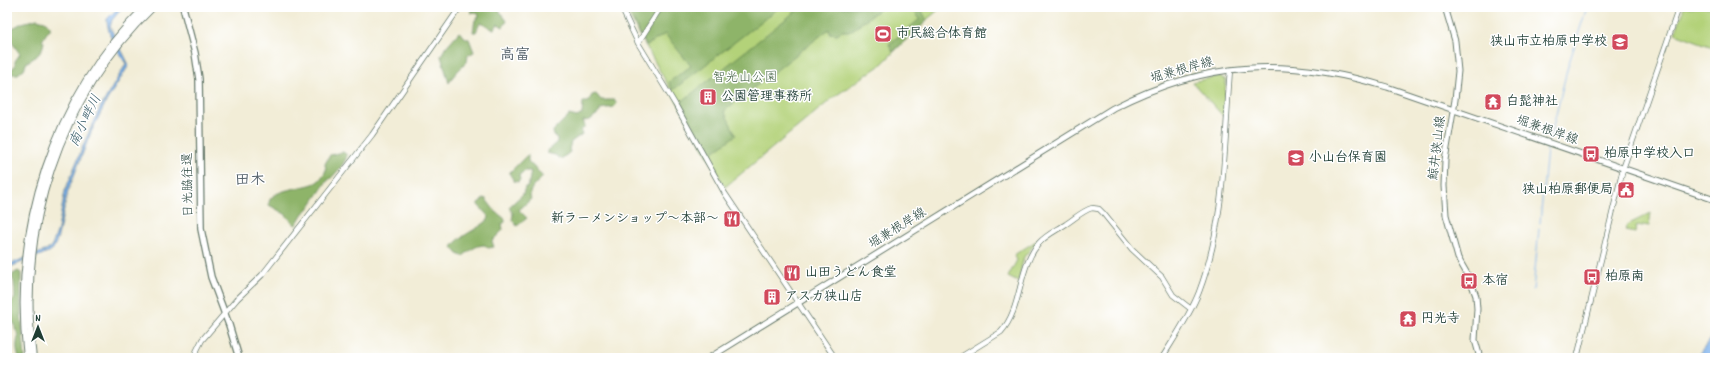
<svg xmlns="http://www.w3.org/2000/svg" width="1722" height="365" font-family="Dekko,'Klee One',sans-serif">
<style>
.green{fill:#b3d279;stroke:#698856}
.forest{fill:#8eb469;stroke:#56784e}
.water{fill:#7fb2ec;stroke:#4f7890}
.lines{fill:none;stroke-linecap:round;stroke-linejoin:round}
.stream{stroke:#7fb2ec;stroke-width:1}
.tertiary-casing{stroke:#697b6d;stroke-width:6}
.secondary-casing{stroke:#697b6d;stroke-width:7}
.trunk-casing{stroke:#697b6d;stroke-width:8}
.motorway-casing{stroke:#697b6d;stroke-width:8}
.tertiary{stroke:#fff;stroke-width:4.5}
.secondary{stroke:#fff;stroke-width:5}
.trunk{stroke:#fff;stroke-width:5.5}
.motorway{stroke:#fff;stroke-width:6}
.labels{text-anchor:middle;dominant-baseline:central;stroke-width:3;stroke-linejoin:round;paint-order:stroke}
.poi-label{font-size:13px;font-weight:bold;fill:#1f3d34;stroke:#fff;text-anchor:start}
.street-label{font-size:13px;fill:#1f3d34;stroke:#fff}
.park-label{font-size:13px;fill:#446245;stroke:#fff}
.water-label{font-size:14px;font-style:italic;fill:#3c606b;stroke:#fff}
.quarter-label{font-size:15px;font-weight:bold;fill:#55626b;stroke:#fff}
</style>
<rect width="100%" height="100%" fill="#fff"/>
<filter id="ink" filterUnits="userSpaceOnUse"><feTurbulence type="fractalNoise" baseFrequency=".025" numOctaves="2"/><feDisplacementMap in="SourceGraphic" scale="8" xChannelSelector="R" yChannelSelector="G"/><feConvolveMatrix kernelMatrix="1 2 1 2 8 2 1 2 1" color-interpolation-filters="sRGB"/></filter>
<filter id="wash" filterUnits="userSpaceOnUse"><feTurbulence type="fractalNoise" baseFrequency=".012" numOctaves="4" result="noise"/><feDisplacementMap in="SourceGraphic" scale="16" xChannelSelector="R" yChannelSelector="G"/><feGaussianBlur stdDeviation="0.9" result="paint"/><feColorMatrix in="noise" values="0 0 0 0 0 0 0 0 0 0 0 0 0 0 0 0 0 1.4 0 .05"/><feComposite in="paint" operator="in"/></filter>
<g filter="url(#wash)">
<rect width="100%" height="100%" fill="#f2edd7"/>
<path class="green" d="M624 7H942L919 26 882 64 834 97 725 187Z
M1683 7H1715V48L1675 33 1683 13Z
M1219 76 1226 80 1224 117 1192 82Z
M1651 213 1649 226 1643 225V227L1636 226 1635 233 1626 231 1627 225Z
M1039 239 1024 257 1018 282 1008 277 1017 260 1014 255Z"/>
<path class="forest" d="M470 7H502L499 10 507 21 503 27 498 24 494 29 490 28 483 23H480L476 32H473L475 20 479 17 478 13 474 12 471 13Z
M627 7H780L673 90 669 82 691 66 665 34 646 46Z
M801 7 814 9 817 7H882L851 31H842L837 34 830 33 829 29 724 111 736 135 709 155 680 103Z
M911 7H920L927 21 893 52 889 44 920 19Z
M37 19 45 21 50 26V30L46 34 42 41 44 42C42 54 36 57 27 62L24 69 18 74H8V72L15 66V61L20 54 11 41 7 40V31L22 23Z
M459 32 466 38 469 39 474 52 468 55 467 62C462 67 451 77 449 83L441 56 445 48Z
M596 94 601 100H614L617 104 614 107 600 109V112L590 120 583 121 585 126 581 131 582 134 571 142 569 149 570 152 561 159 555 155 547 153V151L557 142V138L554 136 553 131 569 115 577 117 582 114 583 102H588L592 95Z
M343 152 347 155C347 161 333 178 327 181L308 209 303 213 296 225 294 224 285 214 269 205C267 188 307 189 317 182 321 179 324 174 326 170L325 164 330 155Z
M528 155V161L543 177C537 183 527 189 531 199L519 210 527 218 517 226 512 220 513 214 509 207 523 194 525 187H528L531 171H525L519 175 520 180 518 182 514 181 509 173 526 156Z
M485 198 495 211 505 219V222L502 224 503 230 492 241 494 247 488 248 485 245C475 245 470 251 463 256L459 255 452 247C460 235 477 230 488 220L489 217 478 205V203Z
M18 271 21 273V313L25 358H19C16 350 16 343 19 335L15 329V324L12 322 7 328V300L12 301 15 298 14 282 12 278 13 274Z"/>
<path class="water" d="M119 7H123L112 20 110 27 129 65 107 100 91 132 68 191 58 236 54 248 49 252 7 268V265L47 250 52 246 58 229 65 191 85 141 100 108 126 64C118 51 107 35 107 19Z
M1715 332V358H1696Z"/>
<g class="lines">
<path class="stream" d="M1550 139 1568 66 1587 7
M1540 223 1547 149
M1533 290 1539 229"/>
</g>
</g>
<g filter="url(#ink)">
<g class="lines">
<g class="tertiary-casing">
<path id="tertiary" d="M621 7 638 43 675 104 724 192 835 358
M638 43 661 7
M193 358 202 340 237 299 262 275 372 135 460 7
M959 358 1001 332C1023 307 1017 269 1039 243 1046 235 1057 230 1066 224 1074 219 1082 211 1092 208L1099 209 1103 213 1132 249 1162 277 1173 295 1191 309
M1162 358C1175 337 1190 315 1199 292 1226 221 1224 144 1230 70
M1577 358 1623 169 1679 7"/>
</g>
<g class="secondary-casing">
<path id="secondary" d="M1445 7 1455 41 1458 71 1455 100 1445 160 1444 186 1446 215 1458 258 1470 279 1476 296 1477 309 1475 340 1480 358
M709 358 1113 108C1207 60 1287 57 1387 87L1715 200"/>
</g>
<g class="trunk-casing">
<path id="trunk" d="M183 7 195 53 199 79 201 229 211 277 229 325 239 358"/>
</g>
<g class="motorway-casing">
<path id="motorway" d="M27 358C11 230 53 98 145 7
M33 358C17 228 58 99 153 7"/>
</g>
<use href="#tertiary" class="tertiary"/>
<use href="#secondary" class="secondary"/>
<use href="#trunk" class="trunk"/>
<use href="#motorway" class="motorway"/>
</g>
</g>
<defs>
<g id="stadium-square" transform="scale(0.9)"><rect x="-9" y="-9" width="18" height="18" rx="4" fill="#d1495b" stroke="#fff"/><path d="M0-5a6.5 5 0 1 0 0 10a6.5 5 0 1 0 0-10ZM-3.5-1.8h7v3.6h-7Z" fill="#fff"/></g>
<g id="school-square" transform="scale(0.9)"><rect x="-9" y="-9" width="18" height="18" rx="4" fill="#d1495b" stroke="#fff"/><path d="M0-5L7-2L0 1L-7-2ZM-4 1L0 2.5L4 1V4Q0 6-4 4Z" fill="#fff"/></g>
<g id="building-square" transform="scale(0.9)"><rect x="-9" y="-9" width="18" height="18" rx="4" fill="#d1495b" stroke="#fff"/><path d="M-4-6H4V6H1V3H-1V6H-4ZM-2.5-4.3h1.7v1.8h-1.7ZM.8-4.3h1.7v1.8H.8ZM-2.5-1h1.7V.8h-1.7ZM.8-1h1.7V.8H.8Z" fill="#fff"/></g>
<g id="temple-square" transform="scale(0.9)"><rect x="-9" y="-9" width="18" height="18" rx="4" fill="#d1495b" stroke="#fff"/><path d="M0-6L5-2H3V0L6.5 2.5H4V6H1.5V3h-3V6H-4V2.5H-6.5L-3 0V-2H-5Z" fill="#fff"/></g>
<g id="bus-square" transform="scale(0.9)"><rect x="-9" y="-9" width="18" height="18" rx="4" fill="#d1495b" stroke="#fff"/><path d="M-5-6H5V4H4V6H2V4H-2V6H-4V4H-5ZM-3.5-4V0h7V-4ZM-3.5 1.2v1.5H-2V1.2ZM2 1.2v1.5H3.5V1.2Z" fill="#fff"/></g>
<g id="civic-square" transform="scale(0.9)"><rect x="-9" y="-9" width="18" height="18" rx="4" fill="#d1495b" stroke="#fff"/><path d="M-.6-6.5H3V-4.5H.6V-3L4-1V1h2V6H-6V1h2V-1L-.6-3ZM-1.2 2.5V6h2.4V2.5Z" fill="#fff"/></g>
<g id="restaurant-square" transform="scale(0.9)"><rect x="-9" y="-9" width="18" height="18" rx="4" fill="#d1495b" stroke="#fff"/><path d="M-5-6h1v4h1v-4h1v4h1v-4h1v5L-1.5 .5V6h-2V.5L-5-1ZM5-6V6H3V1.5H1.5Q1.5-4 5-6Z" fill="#fff"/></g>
</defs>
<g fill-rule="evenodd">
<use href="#stadium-square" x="883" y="34"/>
<use href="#school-square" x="1620" y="42"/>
<use href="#building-square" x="708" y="97"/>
<use href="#temple-square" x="1493" y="102"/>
<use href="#bus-square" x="1591" y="154"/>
<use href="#school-square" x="1296" y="158"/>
<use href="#civic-square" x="1626" y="190"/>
<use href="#restaurant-square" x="732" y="219"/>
<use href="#restaurant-square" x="792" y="273"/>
<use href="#bus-square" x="1592" y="277"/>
<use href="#bus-square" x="1469" y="281"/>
<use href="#building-square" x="772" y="297"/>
<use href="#temple-square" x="1408" y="319"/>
</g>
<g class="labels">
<g class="poi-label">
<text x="896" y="34">市民総合体育館</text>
<text x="1607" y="42" text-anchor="end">狭山市立柏原中学校</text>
<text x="721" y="97">公園管理事務所</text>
<text x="1506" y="102">白髭神社</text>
<text x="1604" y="154">柏原中学校入口</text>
<text x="1309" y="158">小山台保育園</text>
<text x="1613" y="190" text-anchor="end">狭山柏原郵便局</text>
<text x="719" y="219" text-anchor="end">新ラーメンショップ～本部～</text>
<text x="805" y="273">山田うどん食堂</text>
<text x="1605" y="277">柏原南</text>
<text x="1482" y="281">本宿</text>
<text x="785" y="297">アスカ狭山店</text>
<text x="1421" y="319">円光寺</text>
</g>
<g class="street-label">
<text transform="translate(1182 71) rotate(-16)">堀兼根岸線</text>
<text transform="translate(1547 131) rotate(19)">堀兼根岸線</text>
<text transform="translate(1438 148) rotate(-83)">鯨井狭山線</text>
<text transform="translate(189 185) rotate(-91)">日光脇往還</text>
<text transform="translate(898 229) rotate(-32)">堀兼根岸線</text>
</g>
<g class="park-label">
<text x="745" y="78">智光山公園</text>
</g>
<g class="water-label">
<text transform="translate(86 121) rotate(-64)">南小畔川</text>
</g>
<g class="quarter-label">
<text x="515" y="56">高富</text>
<text x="250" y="181">田木</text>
</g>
</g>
<rect width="1722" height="365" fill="none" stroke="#fff" stroke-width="24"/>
<g transform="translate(38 327)" stroke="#ffffff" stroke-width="3" paint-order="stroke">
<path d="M0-3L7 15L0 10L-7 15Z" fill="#1f3d34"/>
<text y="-6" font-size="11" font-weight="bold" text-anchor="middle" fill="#1f3d34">N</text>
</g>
</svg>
